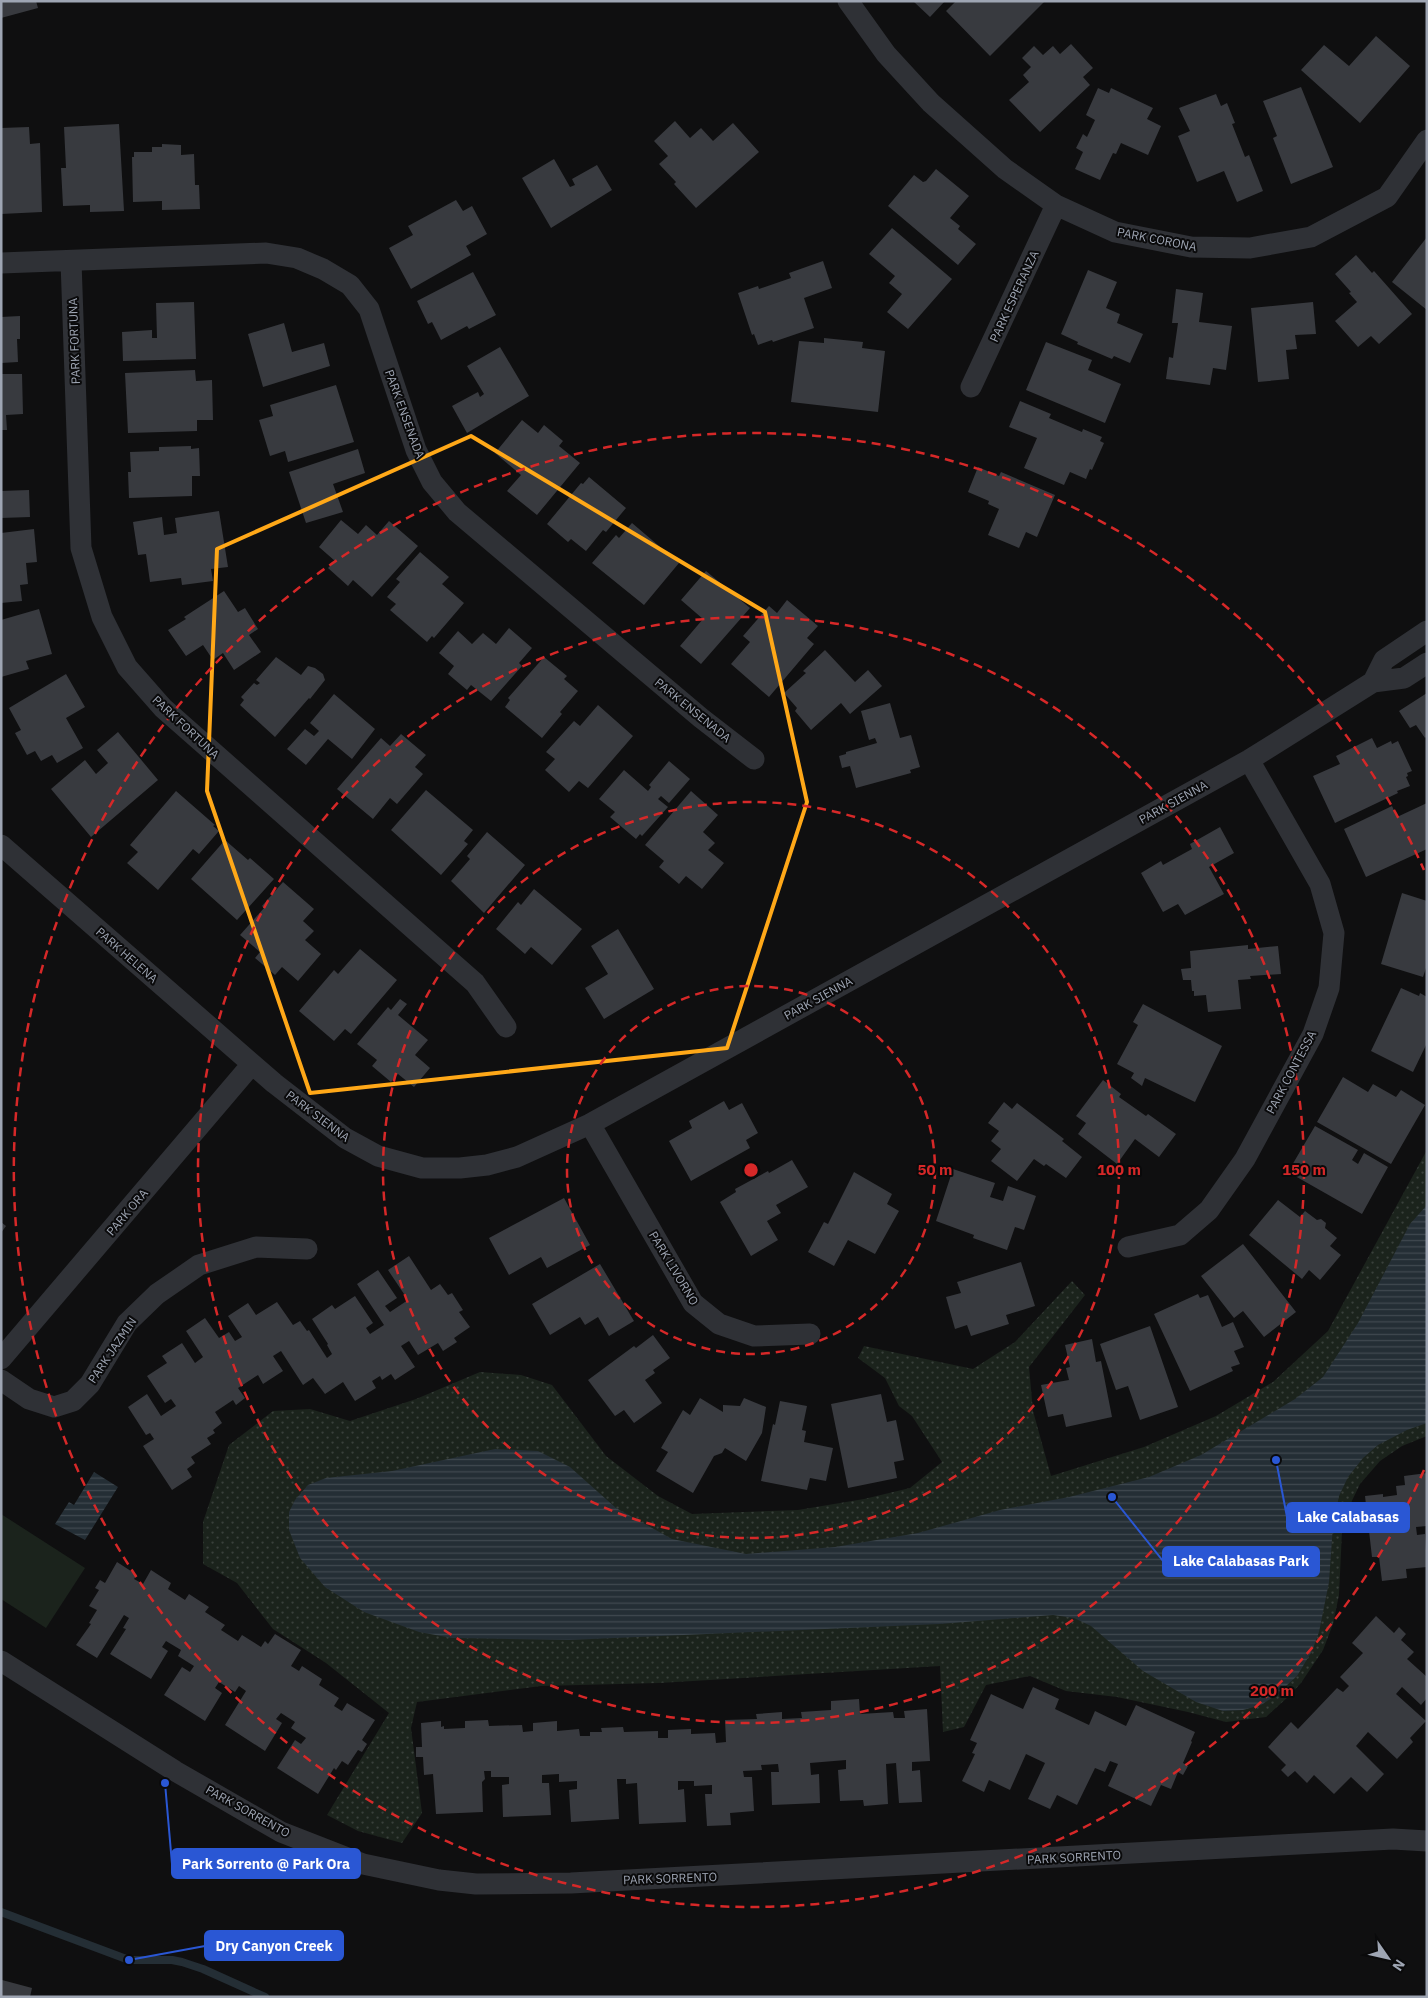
<svg xmlns="http://www.w3.org/2000/svg" width="1428" height="1998" font-family="'IBM Plex Sans',sans-serif">
<style>
.park{fill:url(#park-dots)}
.pitch{fill:#1b231c}
.water{fill:url(#water-rules)}
.lines{fill:none;stroke-linecap:round;stroke-linejoin:round}
.stream{stroke:#242e35;stroke-width:8}
.building{fill:#383a3f}
.minor{stroke:#2f3136;stroke-width:21}
.marked{fill:none;stroke:#ffa818;stroke-width:4;stroke-linejoin:round}
.ring{fill:none;stroke:#d62828;stroke-width:2.5;stroke-dasharray:9 6}
.labels{text-anchor:middle;dominant-baseline:central;stroke-width:4;stroke-linejoin:round;paint-order:stroke}
.street-label{font-size:12px;fill:#9ea5b3;stroke:#0a0a0b}
.centre{fill:#d62828;stroke:#0a0a0b;stroke-width:2.5}
.ring-label{font-size:15px;text-anchor:middle;font-weight:bold;fill:#d62828;stroke:#0a0a0b;stroke-width:4;stroke-linejoin:round;paint-order:stroke}
.leader{fill:none;stroke:#2a57d4;stroke-width:2}
.callout-dot{fill:#2a57d4;stroke:#0a0a0b;stroke-width:2}
.callout{fill:#2a57d4;stroke:#2a57d4;stroke-width:2}
.callout-label{font-size:14px;text-anchor:middle;font-weight:bold;fill:#fff}
</style>
<defs>
<pattern id="park-dots" width="8" height="8" patternUnits="userSpaceOnUse" patternTransform="scale(1.25)"><rect width="8" height="8" fill="#1b231c"/><path d="M2 2h.1M6 6h.1" fill="none" stroke="#39403b" stroke-width="1.8" stroke-linecap="round"/></pattern>
<pattern id="water-rules" width="6" height="5" patternUnits="userSpaceOnUse" patternTransform="scale(1.25)"><rect width="6" height="5" fill="#242e35"/><path d="M0 2.5h6" fill="none" stroke="#404950"/></pattern>
</defs>
<rect width="100%" height="100%" fill="#0f0f10"/>
<path class="park" d="M1427 1150V1436L1402 1446 1380 1461 1360 1484 1347 1511 1342 1531 1339 1595 1333 1624 1323 1650 1301 1683 1288 1697 1266 1717 1226 1722 1188 1712 1117 1697 1066 1691 1030 1676 986 1685 964 1727 943 1732 940 1666 659 1683 541 1686 417 1702 411 1728 422 1813 402 1843 358 1831 327 1815 389 1713 326 1663 273 1629 237 1583 203 1564V1522L229 1445 273 1411 310 1409 350 1421 416 1399 480 1372 521 1375 552 1385 606 1456 658 1496 692 1514 798 1510 864 1499 910 1488 942 1462 912 1416 899 1406 885 1378 858 1358 864 1346 973 1369 1015 1342 1072 1281 1085 1295 1029 1367 1033 1411 1051 1476 1144 1447 1216 1416 1273 1382 1328 1331Z"/>
<path class="pitch" d="M1 1514 85 1568 46 1628 1 1599Z"/>
<path class="water" d="M1427 1205V1423L1407 1430 1378 1445 1363 1458 1348 1477 1339 1496 1333 1525 1329 1582 1319 1632 1312 1651 1297 1676 1276 1695 1261 1705 1243 1710 1223 1711 1196 1702 1143 1671 1091 1626 1074 1618 1053 1615 940 1624 569 1640 452 1638 419 1632 364 1612 325 1587 300 1558 289 1530V1512L295 1500 308 1485 326 1478 392 1471 495 1449 538 1451 570 1467 616 1508 672 1539 746 1554 835 1547 918 1533 1000 1510 1069 1497 1149 1477 1201 1455 1295 1399 1323 1377 1358 1323 1410 1224Z
M94 1472 118 1487 85 1540 55 1524 69 1502 74 1505Z"/>
<g class="lines">
<path class="stream" d="M1 1912 129 1960H172L182 1962 203 1969 265 1997"/>
</g>
<path class="building" d="M1 1H36L38 8 1 18Z
M913 1H945L930 17Z
M956 1H1045L990 56 946 11Z
M1376 36 1410 66 1360 123 1301 70 1324 45 1349 66Z
M1071 44 1093 68 1083 77 1090 85 1040 132 1009 100 1029 82 1023 75 1031 67 1022 58 1034 46 1043 55 1053 46 1060 54Z
M1301 87 1333 167 1291 184 1273 138 1277 136 1263 101Z
M1098 88 1109 93 1111 88 1153 108 1147 119 1161 126 1148 155 1121 143 1116 154 1113 153 1100 180 1075 169 1083 152 1076 148 1083 134 1087 137 1095 120 1086 115Z
M1216 94 1221 106 1227 103 1235 123 1232 124 1245 157 1249 155 1263 191 1237 202 1224 171 1197 182 1178 136 1190 131 1179 108Z
M675 121 690 138 701 128 713 141 733 123 759 152 696 208 674 184 676 182 659 164 668 156 654 141Z
M119 124 124 211 90 212V205L63 206 61 168H66L64 127Z
M29 127 30 144 40 143 42 212 1 214V128Z
M162 144 181 145V155L194 154 195 185H199L200 209 162 210V201L133 202 132 157H134V152H152V147H162Z
M554 159 570 187 575 185 572 179 597 165 612 190 551 228 522 178Z
M936 169 969 196 950 218 960 226 958 229 976 244 958 265 888 206 914 175 923 182 926 181Z
M456 200 463 211 472 206 487 234 466 246 471 255 411 289 389 248 413 235 408 226Z
M892 228 952 279 908 329 887 312 902 294 889 283 895 276 869 254Z
M1427 237V310L1392 282Z
M1356 255 1372 273 1374 271 1412 314 1379 344 1371 336 1358 347 1335 321 1357 302 1349 293 1351 292 1335 274Z
M823 261 832 288 804 298 814 328 773 342 772 340 758 345 754 334 752 335 738 293 758 286 759 289 791 278 789 273Z
M1088 270 1117 282 1106 308 1120 314 1117 323 1143 334 1130 363 1114 356 1112 359 1077 344 1078 342 1061 334Z
M473 272 496 315 469 329 467 326 441 340 432 322 428 324 417 301Z
M1176 289 1203 293 1199 322 1232 326 1226 370 1213 368 1210 385 1166 379 1169 357 1173 358 1178 323H1172Z
M194 302 196 359 123 361 122 332 152 330V338H157L156 303Z
M1313 302 1316 334 1295 335 1297 349 1286 350 1289 379 1258 382 1251 308Z
M20 316V339H17L18 362 1 363V317Z
M284 323 292 352 324 343 330 366 263 387 248 334Z
M824 338 863 342 862 348 885 351 878 412 791 402 799 341 824 343Z
M1046 342 1092 360 1088 370 1121 384 1105 423 1026 390Z
M500 347 529 396 467 433 452 406 478 392 480 397 484 394 467 366Z
M195 370 196 381 212 380 213 420H197V431L128 433 125 373Z
M1 374H22L23 414 6 415 7 430H1Z
M336 385 354 442 288 462 285 451 270 456 259 420 273 416 270 405Z
M1020 401 1051 414 1049 418 1082 432 1083 429 1102 437 1100 441 1104 443 1092 470 1090 469 1086 479 1070 472 1064 485 1024 468 1037 438 1009 427Z
M522 420 538 433 544 425 563 441 559 446 580 463 537 515 507 491 521 475 495 453Z
M191 446V449L199 448 200 476H192V496L129 498 128 472H131L130 452 159 451V447Z
M358 449 365 473 333 484 343 512 306 523 289 472Z
M978 467 999 476 1001 472 1055 495 1037 537 1026 532 1019 548 988 535 999 509 988 504 989 501 968 492Z
M589 477 626 508 606 532 603 530 586 551 571 539 568 542 547 524 581 483 583 484Z
M29 490 30 517 1 518V491Z
M219 511 228 567 211 569 213 581 182 585 181 578 150 582 146 554 138 555 133 522 162 517 164 535 177 533 175 518Z
M341 520 358 534 366 525 377 535 389 521 418 546 372 597 353 580 348 586 328 568 335 561 319 547Z
M632 523 679 563 644 605 592 563 616 535 619 538Z
M34 529 37 562 26 563 28 584 20 585 22 601 1 603V533Z
M420 552 449 577 442 584 464 603 434 638 432 636 427 642 390 610 396 604 387 597 400 582 396 579Z
M706 571 750 608 701 664 680 646 703 619 681 600Z
M224 591 238 612 245 608 258 629 249 635 261 652 234 670 223 653 213 660 203 645 186 656 168 630 186 619 184 617Z
M787 600 818 626 807 638 814 644 769 697 731 664 750 642 743 636 769 606 777 613Z
M39 609 52 654 26 661 29 669 1 677V620Z
M509 628 532 648 519 663 522 666 491 701 471 685 467 690 448 674 454 666 439 653 458 631 472 644 483 633 496 644Z
M825 650 855 682 868 670 882 686 850 714 841 703 811 730 795 711 797 708 784 693 806 673 803 671Z
M276 657 301 675 308 666 315 668 323 674 325 680 310 699 309 698 275 737 240 705 244 700 241 697 254 683 257 685 260 683 256 680Z
M544 657 567 676 564 679 578 691 560 712 562 714 542 738 505 707 510 700 508 698Z
M66 674 85 707 66 718 83 748 57 763 52 755 41 761 35 751 27 755 15 733 21 730 9 708Z
M1427 693V736L1425 738 1416 725 1410 728 1399 711Z
M334 694 375 729 352 759 328 739 306 765 287 749 305 729 314 736 319 731 310 723Z
M890 703 900 738 911 735 920 767 910 770 911 773 856 788 850 766 842 768 839 756 846 754V752L877 743 875 738 869 740 861 711Z
M598 705 633 736 588 788 579 781 569 792 545 770 555 759 546 752 574 721 580 726Z
M118 732 158 780 91 837 51 789 85 760 96 774 108 763 97 750Z
M401 734 426 755 415 767 423 774 397 804 390 798 373 819 337 789 381 738 390 746Z
M1372 738 1377 748 1391 741 1392 744 1398 741 1412 771 1407 773 1408 776 1406 777 1410 786 1397 791 1398 793 1335 823 1313 776 1340 764 1336 756Z
M669 761 690 779 669 803 661 796 658 799 668 807 642 836 640 834 636 839 610 817 615 812 599 799 624 770 648 791 651 787 649 785Z
M426 790 473 830 464 841 468 844 441 875 391 830Z
M176 791 215 825 213 826 219 831 199 854 193 849 158 890 127 863 138 852 130 845Z
M691 791 718 815 703 832 715 843 708 850 724 863 702 889 686 876 679 884 659 867 664 861 645 845Z
M1427 803V849L1366 877 1344 829 1392 806 1397 817Z
M1220 827 1234 853 1209 867 1224 894 1185 915 1178 904 1163 912 1141 873 1161 861 1163 865 1192 849 1190 844Z
M487 832 525 865 484 913 451 881 470 859 467 856Z
M225 840 248 860 250 858 274 879 237 920 191 879Z
M283 882 314 909 303 921 314 931 305 940 321 954 298 981 282 967 275 975 255 958 260 952 240 935 264 908 262 906Z
M534 889 582 929 552 965 531 947 525 954 496 929 518 902 521 905Z
M1402 893 1427 901V965L1423 977 1381 964Z
M618 929 654 989 604 1019 585 988 608 974 591 946Z
M1248 945V949L1278 946 1281 974 1250 976 1251 979 1238 980 1241 1009 1208 1012 1206 995 1194 996V991H1192L1191 980H1183L1181 969 1191 968 1190 951Z
M360 949 397 980 351 1034 345 1029 334 1041 299 1011 334 970 338 974Z
M1401 988 1419 996 1420 993 1427 997V1043L1413 1072 1371 1051Z
M400 999 407 1004 398 1015 428 1040 415 1055 430 1068 414 1087 398 1074 391 1082 372 1066 377 1060 357 1044 388 1007 391 1010Z
M1143 1004 1222 1046 1195 1102 1145 1078 1142 1086 1131 1078 1134 1073 1117 1064 1138 1025 1133 1022Z
M1343 1077 1368 1092 1373 1084 1396 1097 1401 1090 1425 1105 1391 1164 1317 1122Z
M1103 1080 1121 1094 1119 1097 1146 1116 1148 1114 1176 1134 1159 1157 1135 1139 1117 1164 1078 1134 1086 1123 1076 1116Z
M724 1101 729 1110 742 1103 758 1133 746 1140 750 1148 691 1181 669 1141 692 1128 689 1121Z
M1004 1102 1012 1109 1017 1103 1064 1139 1062 1141 1082 1157 1066 1178 1046 1164 1044 1166 1034 1159 1017 1181 991 1161 1001 1149 991 1141 999 1131 988 1123Z
M1315 1126 1358 1150 1352 1160 1358 1164 1364 1153 1388 1167 1362 1214 1288 1172Z
M792 1160 808 1187 776 1205 781 1213 767 1221 778 1240 751 1256 720 1202 736 1192 735 1189 768 1171 769 1173Z
M953 1169 995 1183 990 1197 1003 1201 1008 1186 1036 1196 1024 1230 1015 1227 1007 1250 973 1238 974 1235 936 1221Z
M854 1172 892 1194 887 1204 899 1211 875 1254 848 1240 834 1266 808 1252 824 1222 828 1224Z
M564 1198 590 1245 547 1268 541 1257 509 1275 489 1238Z
M1278 1200 1300 1217 1305 1211 1317 1220 1321 1219 1326 1223 1325 1228 1337 1238 1330 1246 1341 1255 1320 1280 1309 1270 1302 1279 1249 1235Z
M1 1222 6 1226 1 1233Z
M1243 1244 1296 1312 1264 1337 1243 1311 1234 1318 1201 1276Z
M409 1256 431 1290 440 1284 448 1295 452 1293 463 1310 459 1312 470 1327 454 1338 457 1342 443 1351 438 1343 418 1355 409 1341 401 1346 415 1367 395 1380 391 1374 382 1380 380 1376 372 1381 376 1388 355 1401 343 1382 325 1394 313 1378 303 1385 281 1351 273 1356 283 1371 263 1384 258 1375 238 1388 245 1398 236 1405 233 1400 215 1412 222 1423 213 1430 215 1433 207 1438 211 1444 191 1457 195 1463 187 1469 192 1477 172 1490 143 1446 154 1439 150 1433 146 1435 128 1407 147 1394 161 1416 176 1406 171 1399 165 1403 147 1376 167 1363 162 1356 182 1343 195 1363 203 1357 186 1331 205 1318 219 1338 229 1332 235 1341 242 1337 228 1316 248 1303 256 1315 277 1302 293 1325 300 1321 307 1331 309 1330 327 1358 332 1354 327 1345 328 1344 312 1319 332 1305 335 1309 355 1296 373 1323 366 1328 370 1334 384 1325 357 1284 378 1270 397 1298 385 1306 390 1312 408 1300 388 1270Z
M1021 1262 1035 1306 1006 1315 1009 1324 971 1336 967 1325 955 1329 946 1297 961 1293 957 1282Z
M600 1264 634 1321 609 1336 598 1317 585 1325 580 1317 550 1335 532 1304Z
M1198 1294 1200 1298 1208 1295 1222 1327 1233 1322 1244 1347 1234 1351 1240 1364 1231 1367 1233 1371 1190 1391 1154 1314Z
M1150 1326 1178 1407 1140 1420 1128 1386 1116 1390 1100 1344Z
M653 1335 670 1358 653 1370 655 1373 645 1380 662 1403 634 1423 624 1410 615 1416 588 1380 634 1346 636 1348Z
M1092 1339 1096 1362 1101 1361 1112 1417 1066 1427 1063 1414 1048 1417 1041 1385 1069 1380 1066 1368 1070 1367 1065 1345Z
M881 1394 887 1422 896 1420 904 1460 894 1462 897 1478 848 1488 831 1404Z
M700 1398 723 1412V1405L740 1406 744 1398 766 1407 762 1433 746 1461 725 1448 722 1453 714 1456 693 1493 656 1471 668 1452 661 1448 683 1410 690 1415Z
M780 1401 807 1406 802 1430 806 1431 804 1442 833 1448 826 1481 810 1478 807 1490 761 1481 773 1424 775 1425Z
M1427 1473V1526L1416 1527 1417 1535 1425 1534 1427 1567 1406 1569 1407 1578 1382 1581 1379 1557H1372L1365 1496 1383 1494V1497L1397 1495 1396 1486 1405 1485 1404 1476Z
M117 1562 137 1575 134 1579 143 1584 151 1570 171 1583 168 1589 185 1600 189 1594 209 1607 205 1612 225 1625 221 1630 238 1641 242 1635 261 1647 265 1641 268 1644 275 1634 301 1650 291 1666 299 1671 302 1666 322 1679 319 1685 339 1698 334 1706 342 1711 347 1703 375 1720 362 1740 367 1744 362 1752 358 1750 348 1765 342 1761 336 1770 334 1768 318 1794 277 1768 295 1740 301 1744 306 1738 291 1728 295 1722 281 1713 276 1719 282 1723 265 1751 225 1725 246 1691 239 1686 235 1692 219 1682 215 1688 222 1693 205 1721 164 1695 182 1667 190 1672 194 1666 178 1656 181 1650 166 1641 162 1647 168 1651 151 1679 110 1654 126 1629 123 1628 129 1618 124 1615 97 1658 76 1645 91 1624 89 1623 97 1610 89 1606 99 1590 95 1588 100 1580 105 1583Z
M1376 1616 1394 1633 1399 1627 1406 1634 1401 1640 1414 1652 1407 1659 1427 1677V1698L1421 1705 1402 1687 1396 1694 1426 1721 1410 1738 1413 1742 1397 1759 1368 1732 1356 1746 1384 1774 1367 1792 1351 1777 1334 1794 1314 1775 1307 1783 1295 1771 1288 1777 1281 1770 1286 1765 1268 1747 1291 1722 1298 1729 1337 1688 1343 1692 1349 1686 1340 1677 1363 1653 1352 1643Z
M1033 1687 1059 1699 1055 1709 1089 1725 1095 1711 1126 1726 1136 1705 1195 1732 1191 1741 1192 1742 1183 1763 1188 1766 1183 1775 1178 1772 1171 1789 1161 1785 1151 1806 1108 1786 1118 1764 1110 1761 1105 1772 1095 1768 1077 1805 1057 1795 1050 1809 1028 1799 1045 1763 1026 1754 1010 1790 989 1780 984 1792 962 1781 975 1754 972 1753 977 1743 970 1740 991 1694 1023 1709Z
M859 1699 860 1714 893 1712 894 1718H905L904 1711 927 1709 930 1761 912 1762V1771L920 1770 922 1802 899 1803 896 1763 886 1764 888 1804 864 1806 863 1800 840 1801 838 1770 846 1769V1760L810 1763 811 1775 819 1774 820 1803 772 1805 771 1772H779L778 1764 761 1765 762 1770 743 1771 744 1777H752L754 1811 730 1813 731 1825 707 1826 705 1794H712V1785L694 1786V1781H678V1790L684 1789 686 1822 639 1824 637 1783 626 1784V1779H617L619 1819 571 1822 569 1790 577 1789V1781L559 1782V1774L542 1775V1783H549L551 1815 503 1817 502 1785 509 1784V1777H491V1771H484L485 1779 482 1782 483 1812 436 1814 433 1774 424 1775 423 1757H416V1747H422L421 1723 441 1721V1727L444 1726V1729L465 1728V1721L488 1720 489 1726 522 1725 523 1732 533 1731V1723L557 1721V1731L579 1729 580 1736H590V1732H602L601 1728 623 1727 624 1732 658 1731V1738H668V1730L691 1729V1734L715 1733 716 1743 726 1742 725 1720 757 1719 756 1714 782 1712V1719L802 1718 801 1712 831 1710V1701Z
M2 1980 32 1988 30 1997H1Z"/>
<g class="lines">
<path class="minor" d="M848 1 886 54 931 103 1005 169 1056 205 1115 232 1191 247 1250 248 1311 237 1387 197 1427 140
M71 261 81 548 102 617 127 667 163 708 475 983 506 1027
M1 263 266 253 297 258 323 269 350 285 369 309 416 450 432 482 457 512 701 718 754 759
M971 387 1056 205
M1373 682 1384 660 1427 631
M1 845 274 1083 345 1138 378 1156 422 1168H460L487 1165 517 1157 590 1124 1249 760 1373 682 1404 678 1427 663
M590 1124 693 1303 719 1324 754 1336 810 1334
M1128 1247 1180 1235 1209 1210 1245 1159 1313 1034 1329 988 1334 933 1320 884 1249 760
M1 1359 252 1064
M1 1380 29 1399 54 1407 73 1401 90 1384 127 1323 157 1294 199 1265 256 1247 307 1249
M1 1661 175 1771 281 1832 363 1864 439 1880 476 1884 571 1883 1393 1839 1427 1841"/>
</g>
<path class="marked" d="M471 436 765 612 807 802 727 1048 310 1093 207 791 217 549Z"/>
<g class="ring">
<circle cx="751" cy="1170" r="184"/>
<circle cx="751" cy="1170" r="368"/>
<circle cx="751" cy="1170" r="553"/>
<path d="M1424 1470A737 737 0 1 1 1424 870"/>
</g>
<g class="labels">
<g class="street-label">
<text transform="translate(1157 239) rotate(11)">PARK CORONA</text>
<text transform="translate(1014 296) rotate(-65)">PARK ESPERANZA</text>
<text transform="translate(74 341) rotate(-92)">PARK FORTUNA</text>
<text transform="translate(405 414) rotate(70)">PARK ENSENADA</text>
<text transform="translate(693 710) rotate(39)">PARK ENSENADA</text>
<text transform="translate(186 727) rotate(43)">PARK FORTUNA</text>
<text transform="translate(1173 802) rotate(-29)">PARK SIENNA</text>
<text transform="translate(127 955) rotate(41)">PARK HELENA</text>
<text transform="translate(818 998) rotate(-29)">PARK SIENNA</text>
<text transform="translate(1291 1072) rotate(-62)">PARK CONTESSA</text>
<text transform="translate(318 1116) rotate(37)">PARK SIENNA</text>
<text transform="translate(127 1212) rotate(-50)">PARK ORA</text>
<text transform="translate(674 1268) rotate(59)">PARK LIVORNO</text>
<text transform="translate(112 1350) rotate(-56)">PARK JAZMIN</text>
<text transform="translate(248 1811) rotate(29)">PARK SORRENTO</text>
<text transform="translate(1074 1857) rotate(-3)">PARK SORRENTO</text>
<text transform="translate(670 1878) rotate(-2)">PARK SORRENTO</text>
</g>
</g>
<circle cx="751" cy="1170" r="8" class="centre"/>
<g class="ring-label">
<text x="935" y="1175">50 m</text>
<text x="1119" y="1175">100 m</text>
<text x="1304" y="1175">150 m</text>
<text x="1272" y="1696">200 m</text>
</g>
<path class="leader" d="M1276 1460L1287 1517M1112 1497L1163 1561M165 1783L172 1864M129 1960L205 1946"/>
<g class="callout-dot">
<circle cx="1276" cy="1460" r="5"/>
<circle cx="1112" cy="1497" r="5"/>
<circle cx="165" cy="1783" r="5"/>
<circle cx="129" cy="1960" r="5"/>
</g>
<g class="callout">
<rect x="1287" y="1503" width="122" height="29" rx="5"/>
<rect x="1163" y="1547" width="156" height="29" rx="5"/>
<rect x="172" y="1849" width="188" height="29" rx="5"/>
<rect x="205" y="1931" width="138" height="29" rx="5"/>
</g>
<g class="callout-label">
<text x="1348" y="1522">Lake Calabasas</text>
<text x="1241" y="1566">Lake Calabasas Park</text>
<text x="266" y="1869">Park Sorrento @ Park Ora</text>
<text x="274" y="1951">Dry Canyon Creek</text>
</g>
<rect width="1428" height="1998" fill="none" stroke="#9ea5b3" stroke-width="5"/>
<g transform="translate(1388 1958) rotate(124)" stroke="#0a0a0b" stroke-width="4" paint-order="stroke">
<path d="M0-4L9 19L0 12L-9 19Z" fill="#9ea5b3"/>
<text y="-8" font-size="14" font-weight="bold" text-anchor="middle" fill="#9ea5b3">N</text>
</g>
</svg>
